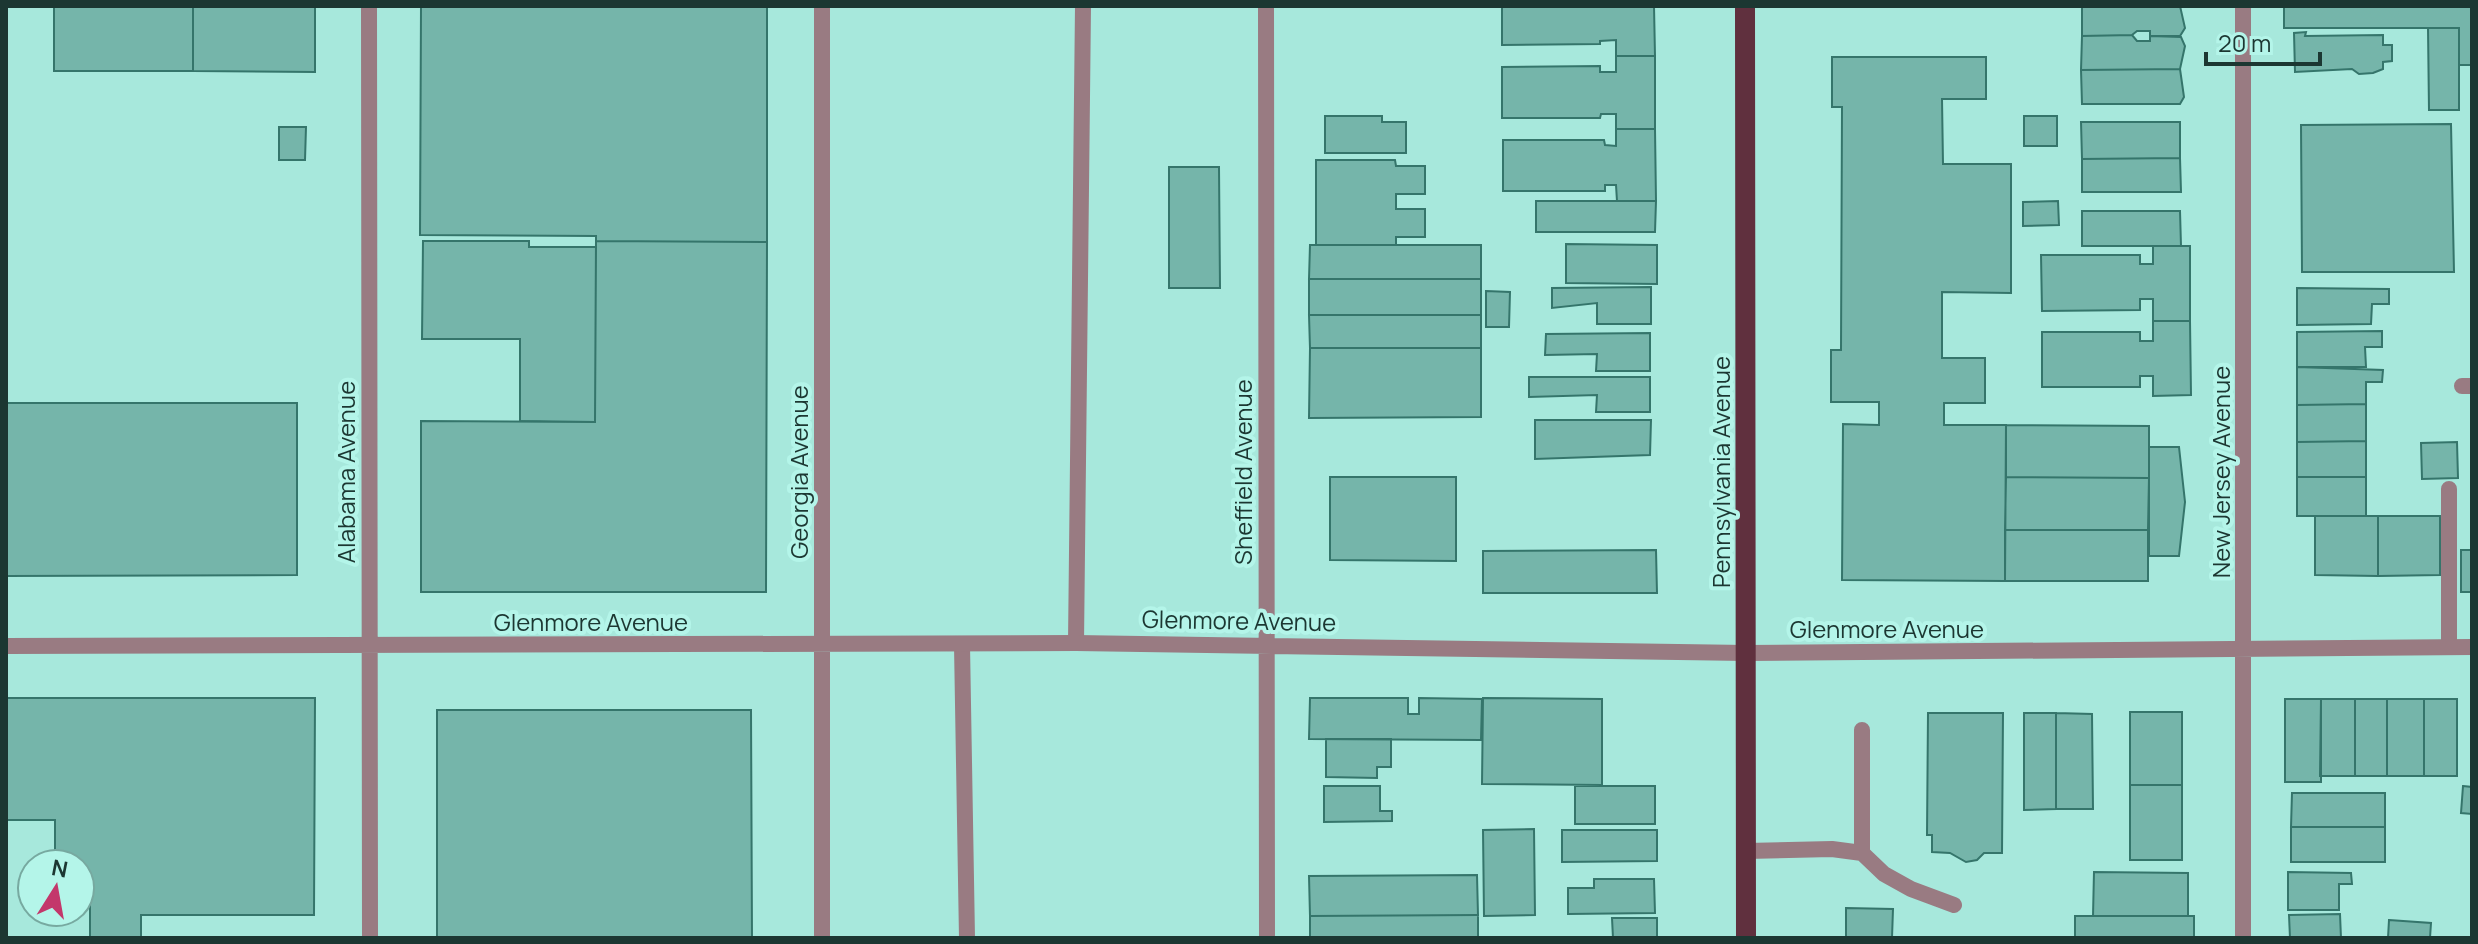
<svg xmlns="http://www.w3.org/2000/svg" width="2478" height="944" font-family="Manrope,sans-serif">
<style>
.building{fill:#75b5aa;stroke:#35756b;stroke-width:2}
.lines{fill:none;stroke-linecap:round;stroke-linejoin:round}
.service{stroke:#997b82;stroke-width:16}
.minor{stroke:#997b82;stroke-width:16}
.primary{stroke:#60303e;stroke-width:20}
.labels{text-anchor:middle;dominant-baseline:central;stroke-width:8;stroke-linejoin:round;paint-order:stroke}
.street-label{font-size:24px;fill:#1c3732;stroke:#b4f5e9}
</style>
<rect width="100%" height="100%" fill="#a7e8dc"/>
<path class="building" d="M54 6H193V71H54Z
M193 6H315V72L193 71Z
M421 6H767V242L596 241V236L420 235Z
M1502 6H1654L1655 56H1616V40L1600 41V44L1502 45Z
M2082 6H2180L2185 28 2180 36H2150V31H2137L2132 35 2082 36Z
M2284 6H2472V65H2459V28H2284Z
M2428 28H2459V110H2429Z
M2306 32 2305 36 2383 35V45H2392V61L2383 62V69L2373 73 2359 74 2352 69 2295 72 2294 33Z
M2132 35 2137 41H2150V36L2181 37 2185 46 2180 69 2081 70 2082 36Z
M1616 56H1655V129H1616V114H1601L1600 118H1502V67L1600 66V72H1616Z
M1832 57H1986V99H1942L1943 164H2011V293L1942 292V358H1985V403H1944V425H2006L2005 581 1842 580 1843 424 1879 425V402H1831V350H1841L1842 107H1832Z
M2180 69 2184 97 2180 104H2082L2081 70Z
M1325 116H1382V122H1406V153H1325Z
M2024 116H2057V146H2024Z
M2081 122H2180V158L2082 159Z
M2451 124 2454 272H2302L2301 125Z
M279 127H306L305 160H279Z
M1616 129H1655L1656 201H1617L1616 185H1605V191H1503V140H1604L1605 145 1616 146Z
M2180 158 2181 192H2082V159Z
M1316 160H1395L1396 166H1425V194H1396V209H1425V237H1396V245H1316Z
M1169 167H1219L1220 288H1169Z
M1536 201H1656L1655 232H1536Z
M2058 201 2059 225 2023 226V202Z
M2082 211H2180L2181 246H2082Z
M423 241H529V247H596L595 422 520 421V339H422Z
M596 241 767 242 766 592H421V421L595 422Z
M1566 244 1657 245V284L1566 283Z
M1310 245H1481V279H1309Z
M2153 246H2190V321H2153V299H2140V310L2042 311 2041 255H2140V264H2153Z
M1309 279H1481V315H1309Z
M1651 287V324H1597V303L1552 308V288Z
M2297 288 2389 289V304H2372L2371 324 2297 325Z
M1486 291 1510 292 1509 327H1486Z
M1309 315H1481V348H1310Z
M2153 321H2190L2191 395 2153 396V376H2140V387H2042V332H2140V341H2153Z
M2382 331V347H2365L2366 367H2297V332Z
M1650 333V371H1596L1597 354 1545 355 1546 334Z
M1310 348H1481V417L1309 418Z
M2297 367 2383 370 2382 382H2366V404L2297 405Z
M1529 377H1650V412H1596L1597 395 1529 397Z
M6 403H297V575L6 576Z
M2366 404V441L2297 442V405Z
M1535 420H1651L1650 455 1535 459Z
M2006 425 2149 426V478L2006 477Z
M2366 441V477H2297V442Z
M2457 442 2458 478 2422 479 2421 443Z
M2149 447H2179L2185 502 2179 556H2149Z
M1330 477H1456V561L1330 560Z
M2006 477 2149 478 2148 530H2005Z
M2297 477H2366V516H2297Z
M2315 516H2378V576L2315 575Z
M2378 516H2440V575L2378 576Z
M2005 530H2148V581H2005Z
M1656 550 1657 593H1483V551Z
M2461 550H2472V592H2461Z
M6 698H315L314 915H141V938H90V872H80V864H55V820H6Z
M1310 698H1408V714H1419V698L1482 699 1481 740 1309 739Z
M1483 698 1602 699V785L1482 784Z
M2285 699H2321V782H2285Z
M2321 699H2355V776H2320Z
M2355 699H2387V776H2355Z
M2387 699H2424V776H2387Z
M2424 699H2457V776H2424Z
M437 710H751L752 938H437Z
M2130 712H2182V785H2130Z
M1928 713H2003L2002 853H1984L1977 860 1966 862 1950 853 1932 852V835H1927Z
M2024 713H2056V809L2024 810Z
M2056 713 2092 714 2093 809H2056Z
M1326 739H1391V767H1377V778L1326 777Z
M2130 785H2182V860H2130Z
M1324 786H1380V811H1392V821L1324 822Z
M1575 786H1655V824H1575Z
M2463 786 2472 787V814L2461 813Z
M2292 793H2385V827H2291Z
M2291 827H2385V862H2291Z
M1534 829 1535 915 1484 916 1483 830Z
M1562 830H1657V861L1562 862Z
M2094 872 2188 873V916H2093Z
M2288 872 2351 873 2352 884H2339V910H2288Z
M1477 875 1478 915 1310 916 1309 876Z
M1594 879H1654L1655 913 1568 914V888H1594Z
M1846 908 1893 909 1892 938H1846Z
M2340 914 2341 938H2290L2289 915Z
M1478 915V938H1310V916Z
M2075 916H2194V938H2075Z
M1612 918H1657V938H1613Z
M2389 920 2431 923 2430 938H2388Z"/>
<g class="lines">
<path class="service" d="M2462 386H2472
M1076 643 1083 6
M962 645 967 938
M2449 647V489
M1862 730V853
M1746 851 1832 849 1862 853 1884 874 1911 889 1954 905"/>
<path class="minor" d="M369 6 370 938
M822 6V938
M1266 6 1267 938
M2243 6V938
M6 646 1076 643 1746 653 2472 647"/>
<path class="primary" d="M1745 6 1746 938"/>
</g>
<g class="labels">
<g class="street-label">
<text transform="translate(345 472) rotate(-90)">Alabama Avenue</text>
<text transform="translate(798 472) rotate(-90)">Georgia Avenue</text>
<text transform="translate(1242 472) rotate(-90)">Sheffield Avenue</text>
<text transform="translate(1720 472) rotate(-90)">Pennsylvania Avenue</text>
<text transform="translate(2220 472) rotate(-90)">New Jersey Avenue</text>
<text transform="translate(1239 620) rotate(1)">Glenmore Avenue</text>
<text x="591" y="621">Glenmore Avenue</text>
<text x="1887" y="628">Glenmore Avenue</text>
</g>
</g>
<rect width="2478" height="944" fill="none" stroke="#1c3732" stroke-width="16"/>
<g transform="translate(56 888) rotate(11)"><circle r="38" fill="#b4f5e9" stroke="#77a9a0" stroke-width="2"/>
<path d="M0-6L14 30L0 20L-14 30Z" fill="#c3376b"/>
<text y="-12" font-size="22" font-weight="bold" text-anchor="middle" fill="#1c3732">N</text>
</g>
<path d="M2206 52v12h114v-12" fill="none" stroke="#1c3732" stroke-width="4"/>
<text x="2218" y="52" font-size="24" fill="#1c3732" stroke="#b4f5e9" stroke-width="6" paint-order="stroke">20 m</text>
</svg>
